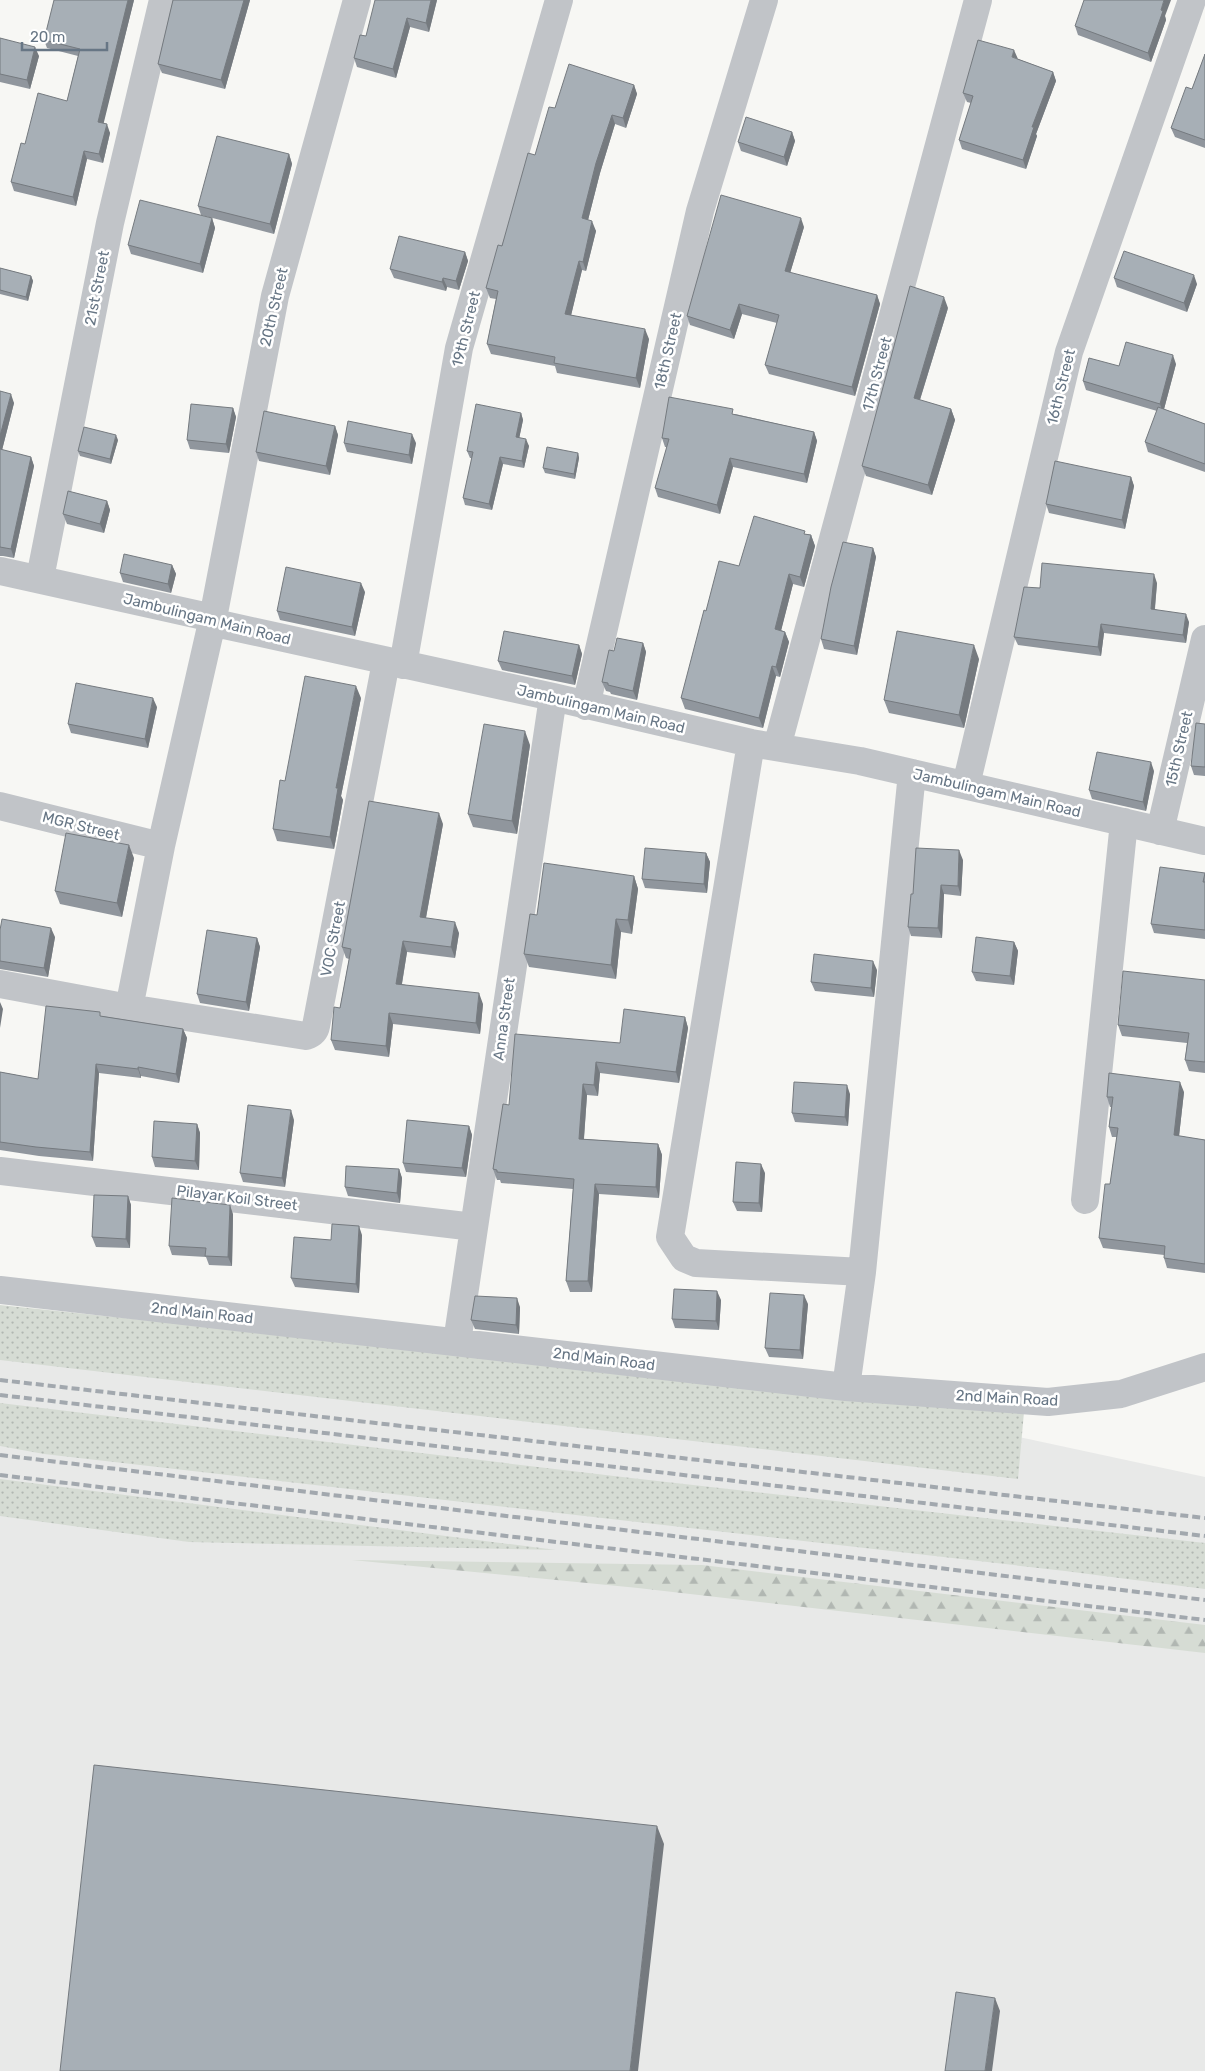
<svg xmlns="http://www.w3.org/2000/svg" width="1205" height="2071" font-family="Rubik,sans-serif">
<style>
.built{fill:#e8e9e8}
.grass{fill:url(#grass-dots)}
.forest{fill:url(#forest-firs)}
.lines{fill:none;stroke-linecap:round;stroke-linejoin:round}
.minor{stroke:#c1c4c8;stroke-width:28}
.rail{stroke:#a2a8ae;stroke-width:4;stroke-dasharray:8 4;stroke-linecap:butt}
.wall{fill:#90969d}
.shaded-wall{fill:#757a7f}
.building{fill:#a7afb6;stroke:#757a7f}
.labels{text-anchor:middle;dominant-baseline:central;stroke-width:5;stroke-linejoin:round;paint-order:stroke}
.street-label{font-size:15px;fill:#677685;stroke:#fff}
</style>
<defs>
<pattern id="grass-dots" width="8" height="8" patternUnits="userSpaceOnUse" patternTransform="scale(1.25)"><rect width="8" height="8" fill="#d6dcd4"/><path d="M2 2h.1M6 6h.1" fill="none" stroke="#b1b7b2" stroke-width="1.8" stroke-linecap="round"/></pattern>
<pattern id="forest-firs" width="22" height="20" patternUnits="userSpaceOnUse" patternTransform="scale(1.25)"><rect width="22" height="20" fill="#d6dcd4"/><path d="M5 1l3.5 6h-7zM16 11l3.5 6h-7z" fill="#b1b7b2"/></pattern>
</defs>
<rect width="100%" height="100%" fill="#f7f7f4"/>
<path class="built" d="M0 1323 1019 1437 1205 1477V2071H0Z"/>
<path class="grass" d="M0 1305 1024 1412 1018 1479 0 1360Z
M0 1403 631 1478 1205 1543V1589L1065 1571 44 1454 0 1446Z
M0 1479 556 1550 189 1542 0 1516Z"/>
<path class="forest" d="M352 1560 702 1565 1205 1625V1653L638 1588Z"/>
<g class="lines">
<path class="minor" d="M0 571 213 618 215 623 553 697 751 743 860 761 1205 841
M40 578 110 223 163 0
M403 665 459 348 559 0
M586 706 700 211 764 0
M751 743 670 1237 684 1258 696 1263 862 1272
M777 747 978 0
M966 785 1069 352 1192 0
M0 806 161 846
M1160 831 1205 639
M0 984 129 1008 306 1036C312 1034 315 1032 316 1026L386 662
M129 1008 161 846 213 618 275 296 357 0
M0 1171 474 1227
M1085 1200 1124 822
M0 1290 846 1387 1048 1402 1121 1394 1205 1367
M457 1342 553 697
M846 1387 862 1272 912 773"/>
<path class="rail" d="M0 1380 1205 1518
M0 1395 1205 1536
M0 1455 1205 1600
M0 1475 1205 1620"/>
</g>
<path class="wall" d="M134 0 103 123 110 133 103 163 87 159 76 206 14 191 11 182 25 144 67 101 78 56 47 48 44 40Z
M173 0H250L225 89 162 73 158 64Z
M437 0 429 32 410 27 396 78 357 67 354 58 366 36Z
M1165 16 1166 20 1151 62 1078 35 1075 26Z
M0 38 39 56 30 89 0 82Z
M1205 54V148L1175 137 1171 128 1192 89Z
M1018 59 1053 72 1056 81 1036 134 1037 136 1026 169 962 149 959 140 971 103 967 102 963 93Z
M634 85 637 94 626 128 615 124 600 173 588 220 596 231 586 271 582 270 571 315 649 339 640 388 557 373 555 366 491 354 487 344 496 299 490 298 486 288 535 155 555 108Z
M792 132 795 141 787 166 741 151 738 142Z
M289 154 292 164 274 234 201 215 198 206Z
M212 218 215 228 203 273 131 254 128 245Z
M804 227 790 273 877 295 880 304 855 396 769 374 765 365 777 323 742 314 734 339 690 325 687 316Z
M465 252 468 261 459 290 447 287 446 291 394 278 390 269Z
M0 268 31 276 33 281 28 301 0 294Z
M1114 278 1197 284 1187 312 1117 287Z
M948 308 920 400 951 409 955 420 932 495 866 476 862 466Z
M1176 364 1164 409 1205 424V472L1148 452 1145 442 1157 411 1086 390 1083 381 1119 366Z
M0 391 14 403 2 450 31 457 34 466 14 558 3 556H0Z
M233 408 236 417 229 453 190 449 187 440Z
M521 413 523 420 519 438 529 446 524 468 503 464 492 510 465 505 463 498 472 458H470L467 451Z
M735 414 814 432 817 441 807 483 733 467 720 514 658 497 655 488 667 447H665L662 438Z
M335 426 338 435 330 475 259 461 256 452Z
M118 440 111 464 80 456 78 451Z
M344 443H416L412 464 347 452Z
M578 453 579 458 575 479 545 473 543 468Z
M1131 477 1134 486 1125 529 1049 513 1046 504Z
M107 501 110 510 104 533 67 524 63 514Z
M806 534 811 535 815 546 804 587 793 584 781 630 785 632 789 642 780 677 776 676 763 728 685 709 681 698 706 611 739 566Z
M873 548 876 557 857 655 824 649 821 639Z
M172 565 176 574 171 593 123 582 120 573Z
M1157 583 1155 609 1189 622 1186 643 1104 633 1101 656 1018 645 1014 637 1040 588Z
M365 592 355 636 280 620 277 611Z
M643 643 646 652 637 700 611 694 610 692 606 691 602 682 614 651Z
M579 645 582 654 575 685 502 670 498 661Z
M979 659 964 728 889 713 884 700Z
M361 698 341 796 343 800 334 849 277 841 273 829 285 781Z
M157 707 148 748 71 733 68 724Z
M1205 724V776L1194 775 1191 766Z
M530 745 517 834 473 827 468 814Z
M1154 771 1146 811 1092 799 1089 790Z
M443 824 426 918 459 933 455 958 407 952 402 984 483 1004 480 1034 393 1024 389 1057 335 1050 331 1040 340 1008 349 959 346 958 342 947Z
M706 853 710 862 707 893 645 888 642 879Z
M134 858 122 917 60 904 55 891Z
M963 860 961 896 944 894 942 938 911 936 908 927 913 894Z
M1205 873V939L1154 933 1151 924Z
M634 876 638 889 632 934 621 932 616 979 529 967 524 954 537 915Z
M0 930 55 937 48 977 0 969Z
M257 938 260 947 249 1011 200 1003 197 994Z
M1014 942 1018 951 1014 985 976 981 972 972Z
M877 970 874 997 815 991 811 982Z
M1205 980V1073L1189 1071 1185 1060 1187 1043 1122 1036 1118 1025Z
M102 1016 183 1029 187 1038 179 1083 141 1076V1078L99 1073 93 1161 39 1156 0 1150V1072L38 1079Z
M685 1017 688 1028 679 1083 600 1073 598 1096 587 1095 584 1139 658 1144 662 1155 659 1198 599 1194 592 1292H570L566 1281 573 1189 501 1183 500 1180H497L493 1169 509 1105 620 1043Z
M1184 1092 1179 1136 1205 1140V1273L1167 1268 1164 1258V1255L1103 1248 1099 1238 1110 1184 1117 1137H1112L1109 1127 1111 1107H1110L1107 1097Z
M850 1094 848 1126 795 1122 792 1113Z
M294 1120 285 1187 243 1182 240 1173Z
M197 1124 200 1133 199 1170 155 1167 152 1157Z
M469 1126 472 1135 466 1177 406 1172 403 1163Z
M399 1169 402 1178 400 1203 348 1196 345 1187Z
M765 1173 762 1212 737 1211 733 1202Z
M128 1196 131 1205 130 1248 96 1247 92 1237Z
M233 1214 232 1266 209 1265 206 1257 172 1255 169 1246Z
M362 1235 359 1293 295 1287 291 1278 331 1240Z
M721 1300 719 1330 675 1328 672 1319Z
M808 1304 803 1359 769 1357 765 1348Z
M520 1307 519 1334 475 1329 471 1320Z"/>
<path class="shaded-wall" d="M128 0H134L102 130 98 122Z
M244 0H250L225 89 221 80Z
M431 0H437L429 32 426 23Z
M1164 0H1171L1165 16 1166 20 1151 62 1148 53Z
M407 18 410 27 396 78 393 69Z
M35 47 39 56 30 89 27 80Z
M1014 50 1018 59 1012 57Z
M1053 72 1056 81 1036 134 1037 136 1026 169 1023 160 1032 127Z
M634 85 637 94 626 128 623 118Z
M612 115 615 124 600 173 586 228 582 218 596 163Z
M107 124 110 133 103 163 99 154Z
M792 132 795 141 787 166 784 157Z
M84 151 87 159 76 206 73 197Z
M289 154 292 164 274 234 270 224Z
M212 218 215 228 203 273 200 264Z
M801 218 804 227 788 280 785 271Z
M592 221 596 231 586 271 583 262Z
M465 252 468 261 459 290 456 281Z
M579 261 582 270 569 324 565 314Z
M1194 275 1197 284 1187 312 1184 303Z
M31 276 33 281 28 301 26 297Z
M443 278 447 287 446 291 442 282Z
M877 295 880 304 855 396 852 387Z
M944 297 948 308 917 409 914 398Z
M739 304 742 314 734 339 730 330Z
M645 329 649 339 640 388 636 378Z
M1173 355 1176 364 1163 413 1160 404Z
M11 394 14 403 0 458V436Z
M233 408 236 417 229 453 226 444Z
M951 409 955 420 932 495 928 485Z
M521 413 523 420 518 444 516 437Z
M335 426 338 435 330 475 326 466Z
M814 432 817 441 807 483 804 474Z
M412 434 416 443 412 464 409 455Z
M116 435 118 440 111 464 110 459Z
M526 439 529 446 524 468 522 461Z
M578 453 579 458 575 479 574 474Z
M31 457 34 466 14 558 11 549Z
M500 457 503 464 492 510 489 504Z
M730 458 733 467 720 514 717 505Z
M1131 477 1134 486 1125 529 1122 520Z
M107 501 110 510 104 533 100 524Z
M811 535 815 546 804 587 800 577Z
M873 548 876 557 857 655 854 646Z
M172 565 176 574 171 593 168 584Z
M789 574 793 584 779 639 775 629Z
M1154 574 1157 583 1154 617 1151 609Z
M361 583 365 592 355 636 352 627Z
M1186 614 1189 622 1186 643 1183 635Z
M1101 624 1104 633 1101 656 1098 647Z
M785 632 789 642 780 677 776 667Z
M643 643 646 652 637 700 633 691Z
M579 645 582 654 575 685 572 676Z
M974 645 979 659 964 728 959 715Z
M772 666 776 676 763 728 759 718Z
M356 686 361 698 341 796 343 800 334 849 330 837 336 788Z
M153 698 157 707 148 748 145 739Z
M525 731 530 745 517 834 512 821Z
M1151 762 1154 771 1146 811 1143 802Z
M439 813 443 824 424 928 420 917Z
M129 845 134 858 122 917 117 903Z
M959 850 963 860 961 896 958 886Z
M706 853 710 862 707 893 704 884Z
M634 876 638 889 632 934 628 920Z
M941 885 944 894 942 938 938 928Z
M616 919 621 932 616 979 611 965Z
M455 922 459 933 455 958 451 947Z
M51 928 55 937 48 977 44 968Z
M257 938 260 947 249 1011 246 1002Z
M403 941 407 952 400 995 396 984Z
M1014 942 1018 951 1014 985 1010 976Z
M873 961 877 970 874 997 871 988Z
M479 993 483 1004 480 1034 476 1023Z
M0 1002 3 1009 0 1028Z
M389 1013 393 1024 389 1057 386 1046Z
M685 1017 688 1028 679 1083 676 1072Z
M183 1029 187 1038 179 1083 176 1074Z
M596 1062 600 1073 598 1096 594 1085Z
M96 1064 99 1073 93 1161 90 1152Z
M138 1067 141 1076V1078L138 1069Z
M1180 1082 1184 1092 1178 1145 1174 1135Z
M583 1084 587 1095 583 1150 579 1139Z
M847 1085 850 1094 848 1126 845 1117Z
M291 1110 294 1120 285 1187 282 1178Z
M197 1124 200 1133 199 1170 195 1161Z
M469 1126 472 1135 466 1177 462 1168Z
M658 1144 662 1155 659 1198 656 1187Z
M761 1164 765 1173 762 1212 759 1203Z
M399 1169 402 1178 400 1203 397 1193Z
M595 1184 599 1194 592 1292 588 1281Z
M128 1196 131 1205 130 1248 126 1239Z
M230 1205 233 1214 232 1266 228 1257Z
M359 1226 362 1235 359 1293 356 1284Z
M717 1291 721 1300 719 1330 716 1321Z
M804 1295 808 1304 803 1359 800 1350Z
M517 1298 520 1307 519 1334 516 1325Z
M657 1826 664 1844 638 2071H630Z
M995 1998 1000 2011 992 2071H985Z"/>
<path class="building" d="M54 0H128L98 122 107 124 99 154 84 151 73 197 11 182 21 143 25 144 38 93 67 101 80 49 44 40Z
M173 0H244L221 80 158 64Z
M375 0H431L426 23 407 18 393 69 354 58 360 35 366 36Z
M1084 0H1164L1161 10 1163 11 1148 53 1075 26Z
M0 38 35 47 27 80 0 74Z
M978 40 1014 50 1012 57 1053 72 1032 127H1034L1023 160 959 140 973 96 963 93Z
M1205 54V140L1171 128 1186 87 1192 89Z
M569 64 634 85 623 118 612 115 596 163 582 218 592 221 583 262 579 261 565 314 645 329 636 378 554 363 555 357 487 344 498 291 486 288 498 245 502 246 528 153 535 155 549 107 555 108Z
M746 117 792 132 784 157 738 142Z
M217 136 289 154 270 224 198 206Z
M721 195 801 218 785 271 877 295 852 387 765 365 779 315 739 304 730 330 687 316Z
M140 200 212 218 200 264 128 245Z
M399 236 465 252 456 281 443 278 442 282 390 269Z
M1124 251 1194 275 1184 303 1114 278Z
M0 268 31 276 26 297 0 290Z
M910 286 944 297 914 398 951 409 928 485 862 466Z
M1126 342 1173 355 1160 404 1083 381 1089 358 1119 366Z
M0 391 11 394 0 436Z
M669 397 733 409 732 414 814 432 804 474 730 458 717 505 655 488 669 439 662 438Z
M191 404 233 408 226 444 187 440Z
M476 404 521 413 516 437 526 439 522 461 500 457 489 504 463 498 473 452 467 451Z
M1158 407 1205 424V464L1145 442Z
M264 411 335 426 326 466 256 452Z
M348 421 412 434 409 455 344 443Z
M84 427 116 435 110 459 78 451Z
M547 447 578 453 574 474 543 468Z
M0 449 31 457 11 549 0 547Z
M1055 461 1131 477 1122 520 1046 504Z
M68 491 107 501 100 524 63 514Z
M754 516 805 531 804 534 811 535 800 577 789 574 775 629 785 632 776 667 772 666 759 718 681 698 704 610 706 611 719 561 739 566Z
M843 542 873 548 854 646 821 639 831 587Z
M124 554 172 565 168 584 120 573Z
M1042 563 1154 574 1151 609 1186 614 1183 635 1101 624 1098 647 1014 637 1024 587 1040 588Z
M286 567 361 583 352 627 277 611Z
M504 631 579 645 572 676 498 661Z
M897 631 974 645 959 715 884 700Z
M617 638 643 643 633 691 608 685V683L602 682 609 650 614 651Z
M305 676 356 686 336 788H338L330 837 273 829 280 780 285 781Z
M76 683 153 698 145 739 68 724Z
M1196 723 1205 724V767L1191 766Z
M484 724 525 731 512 821 468 814Z
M1097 752 1151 762 1143 802 1089 790Z
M369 801 439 813 420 917 455 922 451 947 403 941 396 984 479 993 476 1023 389 1013 386 1046 331 1040 334 1007 340 1008 351 949 342 947Z
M66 833 129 845 117 903 55 891Z
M645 848 706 853 704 884 642 879Z
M916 848 959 850 958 886 941 885 938 928 908 927 911 894H913Z
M544 863 634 876 628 920 616 919 611 965 524 954 530 914 537 915Z
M1160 867 1205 873 1203 882H1205V930L1151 924Z
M2 919 51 928 44 968 0 961V930Z
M207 930 257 938 246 1002 197 994Z
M976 937 1014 942 1010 976 972 972Z
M814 954 873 961 871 988 811 982Z
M1123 971 1205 980V1062L1185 1060 1189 1033 1118 1025Z
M46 1006 100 1012V1016L183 1029 176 1074 138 1067V1069L96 1064 90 1152 36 1147 0 1142V1072L38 1079Z
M624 1009 685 1017 676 1072 596 1062 594 1085 583 1084 579 1139 658 1144 656 1187 595 1184 588 1281H566L574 1179 497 1172V1170L493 1169 503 1104 509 1105 515 1034 620 1043Z
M1109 1073 1180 1082 1174 1135 1205 1140V1264L1164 1258 1165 1246 1099 1238 1105 1184H1110L1118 1128 1109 1127 1113 1097H1107Z
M794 1082 847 1085 845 1117 792 1113Z
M248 1105 291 1110 282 1178 240 1173Z
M407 1120 469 1126 462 1168 403 1163Z
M154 1121 197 1124 195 1161 152 1157Z
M736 1162 761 1164 759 1203 733 1202Z
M346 1166 399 1169 397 1193 345 1187Z
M94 1195 128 1196 126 1239 92 1237Z
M172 1198 230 1205 228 1257 205 1256 206 1248 169 1246Z
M332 1224 359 1226 356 1284 291 1278 294 1237 331 1240Z
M674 1289 717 1291 716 1321 672 1319Z
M770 1293 804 1295 800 1350 765 1348Z
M475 1296 517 1298 516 1325 471 1320Z
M94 1765 657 1826 630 2071H60Z
M956 1992 995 1998 985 2071H945Z"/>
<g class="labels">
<g class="street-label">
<text transform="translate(97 288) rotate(-79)">21st Street</text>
<text transform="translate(274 307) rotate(-77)">20th Street</text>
<text transform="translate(466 329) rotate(-76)">19th Street</text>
<text transform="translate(668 351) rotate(-77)">18th Street</text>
<text transform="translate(877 374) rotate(-75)">17th Street</text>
<text transform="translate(1061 387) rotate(-76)">16th Street</text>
<text transform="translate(207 619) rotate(14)">Jambulingam Main Road</text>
<text transform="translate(601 709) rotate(13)">Jambulingam Main Road</text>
<text transform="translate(1179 749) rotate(-77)">15th Street</text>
<text transform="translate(997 793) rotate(13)">Jambulingam Main Road</text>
<text transform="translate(81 826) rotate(14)">MGR Street</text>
<text transform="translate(333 939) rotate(-79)">VOC Street</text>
<text transform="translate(504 1019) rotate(-82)">Anna Street</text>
<text transform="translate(237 1198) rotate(7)">Pilayar Koil Street</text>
<text transform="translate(202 1313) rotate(6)">2nd Main Road</text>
<text transform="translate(604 1359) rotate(7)">2nd Main Road</text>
<text transform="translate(1007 1398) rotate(3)">2nd Main Road</text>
</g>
</g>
<path d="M22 42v8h85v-8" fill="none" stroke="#677685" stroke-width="2.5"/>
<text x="30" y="42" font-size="15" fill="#677685" stroke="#ffffff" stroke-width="4" paint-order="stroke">20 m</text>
</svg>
